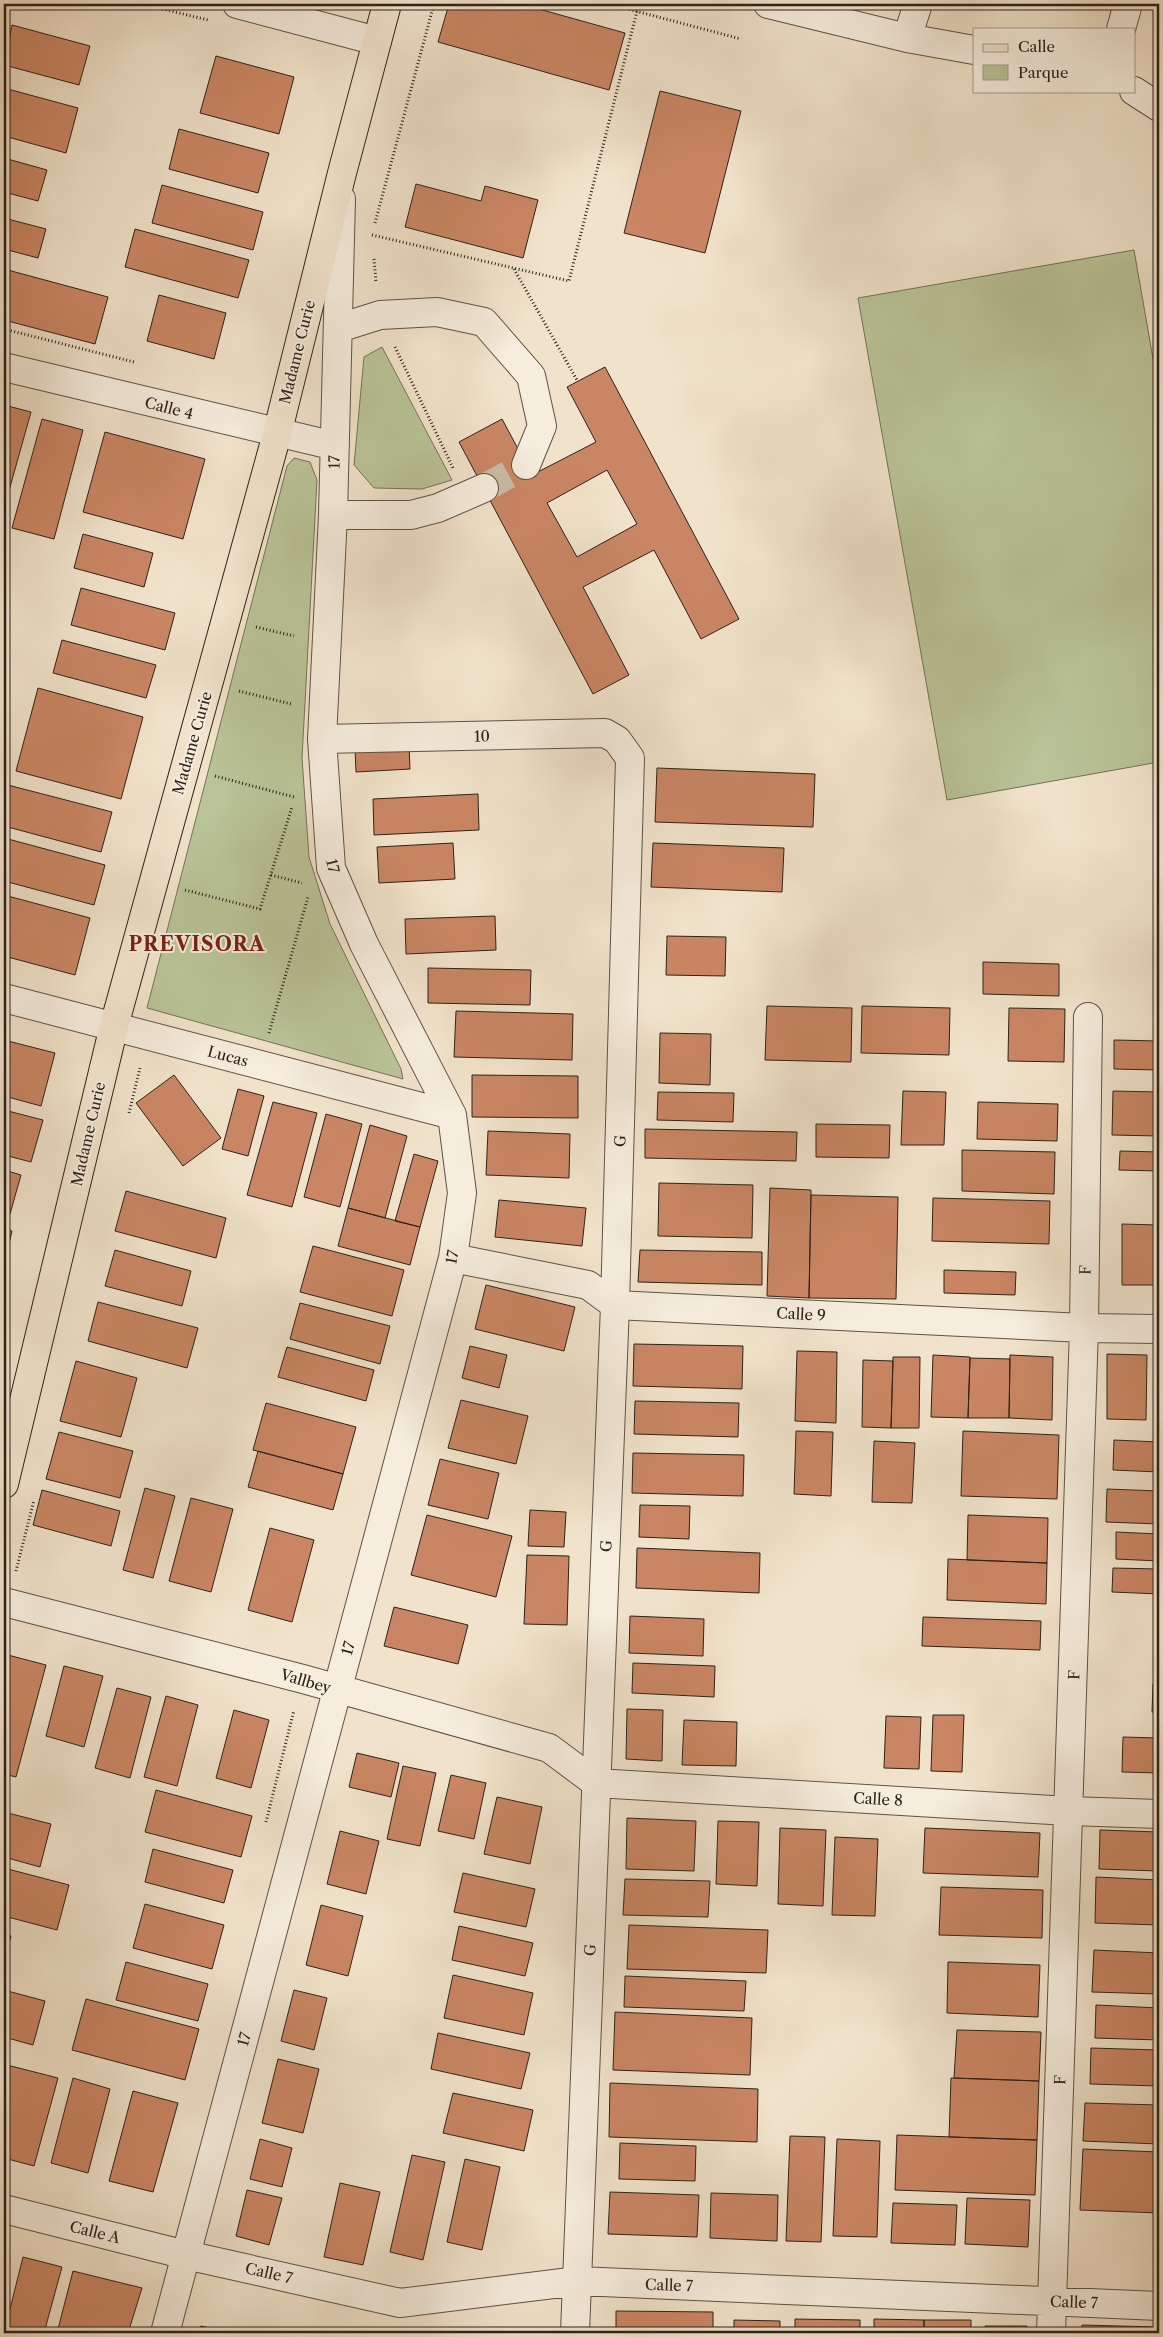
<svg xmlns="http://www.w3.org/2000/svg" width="1163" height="2337" font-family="'Libre Caslon Text',serif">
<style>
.green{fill:#b9c498;stroke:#737359}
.building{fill:#ca8664;stroke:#2d221a;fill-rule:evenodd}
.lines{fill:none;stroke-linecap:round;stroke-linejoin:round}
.minor-tunnel{stroke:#cabca8;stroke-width:28;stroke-dasharray:28 14;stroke-linecap:butt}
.minor-casing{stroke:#5e5246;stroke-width:30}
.major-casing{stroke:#2d221a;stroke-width:30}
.path{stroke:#2d221a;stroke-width:3;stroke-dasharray:1 2.5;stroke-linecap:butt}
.minor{stroke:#f6eddd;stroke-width:28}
.major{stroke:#f1e3cb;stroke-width:28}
.labels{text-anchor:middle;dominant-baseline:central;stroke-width:4;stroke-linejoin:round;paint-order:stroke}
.street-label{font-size:15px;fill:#2d221a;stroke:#f6eddd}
.district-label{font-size:20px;font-weight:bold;letter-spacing:1px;fill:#7a1f14;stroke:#f6eddd}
</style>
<rect width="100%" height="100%" fill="#f1e3cb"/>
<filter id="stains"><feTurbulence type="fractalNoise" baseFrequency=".004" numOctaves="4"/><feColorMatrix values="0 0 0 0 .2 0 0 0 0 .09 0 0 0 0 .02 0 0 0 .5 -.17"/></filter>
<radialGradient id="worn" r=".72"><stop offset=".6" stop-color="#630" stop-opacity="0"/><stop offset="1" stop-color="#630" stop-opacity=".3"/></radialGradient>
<path class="green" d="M1134 250 1159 393V762L947 800 858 298Z
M382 347 452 480 422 489 374 488 354 465 364 357Z
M294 458 310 462 317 480 302 758 309 857 330 924 401 1069 403 1079 147 1008 287 466Z"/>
<path class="building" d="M449 4H521L625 33 609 90 438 42Z
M12 25 90 46 79 85 4 65Z
M216 56 294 77 279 134 200 113Z
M4 88 78 108 66 153 4 136Z
M660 91 741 111 705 253 624 233Z
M179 129 269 153 258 193 169 169Z
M4 158 47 170 38 201 4 192Z
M416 184 481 201 485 186 538 200 523 258 405 227Z
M162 185 263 212 253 250 152 223Z
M4 218 46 229 38 258 4 249Z
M135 229 249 260 238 298 125 267Z
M4 269 108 297 95 344 4 320Z
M159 295 226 313 214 359 147 341Z
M605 367 739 619 701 639 654 550 583 587 629 675 593 694 459 442 502 419 532 475 596 442 567 387ZM607 470 637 524 577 557 547 503Z
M4 405 31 412 5 505 4 504Z
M42 419 83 430 54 539 12 528Z
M105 432 205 459 183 539 83 512Z
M83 534 153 553 144 587 74 568Z
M81 588 175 613 165 650 71 625Z
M62 640 156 665 146 698 53 673Z
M38 688 143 717 121 799 16 771Z
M409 745 410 769 356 772 355 748Z
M657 768 815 774 813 827 655 822Z
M4 784 112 812 101 852 4 826Z
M478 794 479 830 374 835 373 799Z
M8 839 105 865 94 905 4 881V854Z
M453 843 455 879 379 883 377 847Z
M653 843 784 848 782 892 651 887Z
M4 895 90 918 75 975 4 956Z
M495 916 496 950 406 954 405 919Z
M667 936 726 937 725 976 666 975Z
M983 962 1059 964V996L983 994Z
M428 968 531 970 530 1005 428 1003Z
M767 1006 852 1008 851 1062 765 1060Z
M862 1006 950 1008 949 1055 861 1053Z
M1009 1008 1065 1009 1064 1062 1008 1061Z
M456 1011 573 1014 572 1060 454 1057Z
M660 1033 711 1034 710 1085 659 1083Z
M4 1040 55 1053 41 1106 4 1096Z
M1114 1040 1159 1041V1070L1114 1069Z
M174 1075 221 1138 183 1166 136 1103Z
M472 1075 578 1076V1118L472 1117Z
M238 1089 264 1096 248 1156 222 1149Z
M903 1091 946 1092 944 1145H901Z
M1113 1091 1159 1092V1136L1112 1135Z
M658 1092 734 1093 733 1122 657 1120Z
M273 1102 317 1113 292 1207 247 1195Z
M978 1102 1058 1104 1057 1141 977 1139Z
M4 1110 43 1120 31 1162 4 1155Z
M326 1114 362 1124 340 1207 304 1197Z
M816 1124 890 1125 889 1158 816 1157Z
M370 1125 407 1136 385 1218 348 1208Z
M645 1129 797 1132 796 1161 645 1158Z
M488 1131 570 1134 569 1178 486 1175Z
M962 1150 1055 1152 1054 1194 962 1191Z
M1120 1151 1159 1152V1171L1119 1170Z
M414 1154 438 1161 420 1227 395 1221Z
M4 1170 21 1175 10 1214 4 1213Z
M659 1183 753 1185 752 1238 658 1236Z
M770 1188 811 1190 809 1298 767 1296Z
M126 1191 226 1218 216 1258 115 1231Z
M811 1195 898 1197 896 1299 809 1298Z
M933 1198 1050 1201 1049 1244 932 1241Z
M499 1200 586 1208 582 1246 495 1237Z
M348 1208 420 1227 410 1265 338 1246Z
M1122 1224 1159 1225V1285H1122Z
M4 1229 12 1231 4 1265Z
M313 1246 404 1270 392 1316 300 1292Z
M115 1250 191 1271 182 1306 105 1286Z
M640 1250 762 1252V1285L638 1282Z
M944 1270 1016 1272 1015 1295 944 1293Z
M486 1285 575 1307 564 1351 475 1329Z
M98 1302 198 1328 187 1368 88 1341Z
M300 1303 390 1326 380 1364 290 1339Z
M634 1344 743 1346 742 1389 633 1386Z
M470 1346 507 1355 499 1388 462 1378Z
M287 1347 374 1370 366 1401 278 1377Z
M797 1351 837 1352 836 1423 795 1421Z
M1107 1354 1147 1355 1146 1420 1107 1419Z
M933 1355 970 1357 968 1418 931 1417Z
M1010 1355 1053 1357 1052 1420 1009 1418Z
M893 1357H920L919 1428H891Z
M970 1358 1010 1359 1009 1418H968Z
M863 1360 893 1361 891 1428 862 1427Z
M76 1361 137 1378 121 1437 60 1421Z
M461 1400 528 1416 516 1464 448 1448Z
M635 1401 739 1403 738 1437 634 1434Z
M266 1403 356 1427 343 1474 253 1450Z
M796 1431 833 1432 831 1496 794 1494Z
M963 1431 1059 1435 1057 1499 961 1496Z
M59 1432 133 1451 120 1498 46 1479Z
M1114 1440 1159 1442V1472L1113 1470Z
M874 1441 915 1443 912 1503 872 1502Z
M258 1451 343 1474 333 1510 248 1487Z
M633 1453 744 1455 743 1496 632 1493Z
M440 1459 499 1473 488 1519 428 1505Z
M145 1488 175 1496 153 1578 123 1570Z
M1107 1489 1159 1491V1524L1106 1522Z
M42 1490 120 1511 111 1546 33 1525Z
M191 1498 233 1509 211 1592 169 1581Z
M640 1505 690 1506 689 1539 639 1537Z
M530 1510 566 1512 564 1547 528 1546Z
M427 1515 512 1536 496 1597 411 1575Z
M968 1515 1048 1518 1047 1563 967 1560Z
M270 1528 314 1540 292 1622 248 1610Z
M1116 1532 1159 1534V1561L1116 1559Z
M637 1548 760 1553 759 1593 636 1588Z
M527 1555 569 1556 567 1625 524 1624Z
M948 1559 1047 1563 1046 1604 947 1600Z
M1113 1568 1159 1569V1594L1112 1592Z
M394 1607 468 1625 458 1664 384 1646Z
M630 1616 704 1619 703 1656 629 1653Z
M923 1617 1041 1621 1040 1650 922 1646Z
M4 1654 46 1665 16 1777 4 1774Z
M633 1663 715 1666 714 1697 632 1693Z
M64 1666 103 1676 84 1747 46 1736Z
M1153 1684H1159V1712H1152Z
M117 1688 151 1697 130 1778 95 1768Z
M166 1696 198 1705 177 1786 144 1777Z
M627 1709 663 1710 662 1761 626 1759Z
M234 1710 269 1720 251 1788 216 1778Z
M933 1715H964L962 1772 931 1771Z
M886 1716 921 1717 919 1769 884 1768Z
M684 1720 737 1722 736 1766 682 1765Z
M1123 1737 1159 1738V1773L1122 1772Z
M357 1753 399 1763 391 1797 349 1787Z
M403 1766 436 1773 420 1846 387 1839Z
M451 1775 486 1783 474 1839 438 1831Z
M156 1790 252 1816 241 1857 145 1832Z
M497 1797 542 1807 530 1864 484 1854Z
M4 1812 51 1824 40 1867 4 1857Z
M627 1818 696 1821 694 1871 626 1869Z
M718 1821 759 1822 757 1886 716 1884Z
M780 1828 826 1830 823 1906 778 1904Z
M925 1828 1040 1833 1038 1877 923 1873Z
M1100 1830 1159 1832V1871L1099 1869Z
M340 1831 379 1841 366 1894 327 1884Z
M835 1837 878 1839 875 1916 832 1915Z
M153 1849 233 1870 224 1903 145 1882Z
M4 1868 69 1885 57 1930 4 1916Z
M463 1873 535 1889 526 1927 454 1912Z
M1096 1877 1159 1880V1925L1095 1923Z
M625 1879 710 1881 708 1917 623 1915Z
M941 1887 1043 1890 1042 1938 939 1935Z
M145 1904 224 1925 212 1969 133 1948Z
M321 1905 363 1916 348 1976 306 1965Z
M629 1925 768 1930 766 1973 627 1969Z
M459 1926 533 1943 525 1976 452 1960Z
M4 1934 11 1936 4 1965Z
M1094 1950 1159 1953V1994L1092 1992Z
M126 1962 208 1984 198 2021 116 2000Z
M948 1962 1040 1965 1038 2017 947 2013Z
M453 1975 533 1993 524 2035 444 2018Z
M625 1976 746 1981 744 2011 624 2007Z
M4 1990 45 2001 33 2045 4 2037Z
M294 1990 327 1998 314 2050 281 2041Z
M86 1999 199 2029 185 2080 72 2050Z
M1096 2005 1159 2008V2040L1095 2038Z
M615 2012 752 2018 750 2075 613 2070Z
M957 2030 1041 2032 1039 2081 954 2078Z
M438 2033 530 2053 521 2089 431 2069Z
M1091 2048 1159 2050V2086L1090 2084Z
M278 2059 319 2069 303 2133 262 2123Z
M7 2065 58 2078 34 2166 4 2158V2077Z
M73 2078 110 2089 88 2173 51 2163Z
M951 2078 1039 2081 1037 2140 949 2137Z
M610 2083 758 2089 757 2142 609 2137Z
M133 2091 178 2103 153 2192 109 2181Z
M453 2093 533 2110 524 2151 443 2133Z
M1085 2103 1159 2105V2144L1083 2141Z
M897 2135 1037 2140 1035 2195 895 2190Z
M790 2136 825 2137 821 2242 786 2241Z
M260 2139 292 2148 282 2187 250 2179Z
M837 2139 880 2141 877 2237 833 2236Z
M620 2143 696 2146 695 2181 619 2179Z
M1083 2149 1159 2152V2213L1080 2210Z
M412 2155 445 2162 423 2260 390 2252Z
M465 2159 500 2167 482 2250 447 2242Z
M340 2183 380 2192 363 2265 324 2257Z
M247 2190 282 2198 269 2245 236 2236Z
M610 2192 699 2195 697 2237 608 2234Z
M711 2193 778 2195 777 2241 710 2238Z
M967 2198 1030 2200 1028 2247 965 2244Z
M893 2203 957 2205 955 2245 891 2243Z
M4 2256 10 2257 4 2279Z
M23 2257 62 2267 44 2333H4Z
M73 2271 142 2288 128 2333H57Z
M616 2311 713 2312V2333H616Z
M795 2319 860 2320V2333H795Z
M874 2319 924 2320V2333H874Z
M734 2320 780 2321V2333H734Z
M924 2320H971V2333H924Z
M1082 2325 1159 2327V2333H1081Z
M201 2326 232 2333H199Z
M985 2326H1027V2333H985Z"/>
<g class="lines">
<path class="minor-tunnel" d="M484 488 526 465"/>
<g class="minor-casing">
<path id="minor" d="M237 4 377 41
M768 4 907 38 974 50
M1121 29 1128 4
M907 38 918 4
M1134 91 1159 107
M339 328 380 315 437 312 484 322 531 376 542 426 526 465
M4 367 335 446
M333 515H411L438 508 484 488
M322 739 605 733 617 740 630 758 615 1305 575 2333
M4 998 452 1115
M453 1258 588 1285 615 1305 1084 1328 1159 1329
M4 1602 303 1679 549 1748 596 1783
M596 1783 1069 1811 1159 1814
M4 2209 186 2255 400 2303 578 2281 1159 2306
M165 2333 453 1258 462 1193 452 1115 364 944 331 868 322 739 333 515 341 199
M1051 2333 1084 1328 1088 1017"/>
</g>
<g class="major-casing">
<path id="major" d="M4 1484 114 1026 277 434 342 173 387 4"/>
</g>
<path class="path" d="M142 4 208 20
M609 4 741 39
M375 223 434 4
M372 235 569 281 637 11
M374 259 376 282
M514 269 577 380
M4 329 134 362
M395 347 453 468
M256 627 294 636
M239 691 291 704
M215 776 294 797
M271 875 302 883
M185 890 260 909 292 807
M269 1033 308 897
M129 1113 140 1068
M16 1571 34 1500
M266 1822 294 1710"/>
<use href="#minor" class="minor"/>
<use href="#major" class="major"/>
</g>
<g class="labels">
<g class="street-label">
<text transform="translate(297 352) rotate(-76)">Madame Curie</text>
<text transform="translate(169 408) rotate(14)">Calle 4</text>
<text transform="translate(334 462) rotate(-89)">17</text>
<text transform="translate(482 736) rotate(-1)">10</text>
<text transform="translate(192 743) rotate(-74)">Madame Curie</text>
<text transform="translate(333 866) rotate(77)">17</text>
<text transform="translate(228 1056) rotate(15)">Lucas</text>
<text transform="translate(88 1134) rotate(-77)">Madame Curie</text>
<text transform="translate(620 1141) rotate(-88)">G</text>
<text transform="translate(452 1257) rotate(-79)">17</text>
<text transform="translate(1085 1270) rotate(-89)">F</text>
<text transform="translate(801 1314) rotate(3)">Calle 9</text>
<text transform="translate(606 1546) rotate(-88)">G</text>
<text transform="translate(348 1648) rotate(-75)">17</text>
<text transform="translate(1074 1675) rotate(-88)">F</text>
<text transform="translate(306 1681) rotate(16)">Vallbey</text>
<text transform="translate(878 1799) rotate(3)">Calle 8</text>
<text transform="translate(590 1950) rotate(-88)">G</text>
<text transform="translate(244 2039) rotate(-75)">17</text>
<text transform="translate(1060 2080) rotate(-88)">F</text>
<text transform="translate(95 2232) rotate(14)">Calle A</text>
<text transform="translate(269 2273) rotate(13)">Calle 7</text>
<text transform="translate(669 2285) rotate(2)">Calle 7</text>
<text transform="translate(1074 2302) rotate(2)">Calle 7</text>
</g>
<g class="district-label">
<text x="197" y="944">PREVISORA</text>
</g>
</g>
<rect width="1163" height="2337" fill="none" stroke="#f1e3cb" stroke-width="20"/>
<rect x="5" y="5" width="1153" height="2327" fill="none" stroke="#2d221a" stroke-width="2.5"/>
<rect x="10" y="10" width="1143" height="2317" fill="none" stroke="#2d221a"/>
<rect x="973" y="28" width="162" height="65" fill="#f6eddd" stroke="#a69c8f"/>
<rect x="983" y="44" width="25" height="8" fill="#f1e3cb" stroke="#a69c8f"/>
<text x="1018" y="52" font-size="15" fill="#2d221a">Calle</text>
<rect x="983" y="65" width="25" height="15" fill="#b9c498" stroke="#a69c8f"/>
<text x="1018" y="78" font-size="15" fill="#2d221a">Parque</text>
<rect width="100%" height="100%" filter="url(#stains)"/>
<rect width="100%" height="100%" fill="url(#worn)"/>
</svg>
